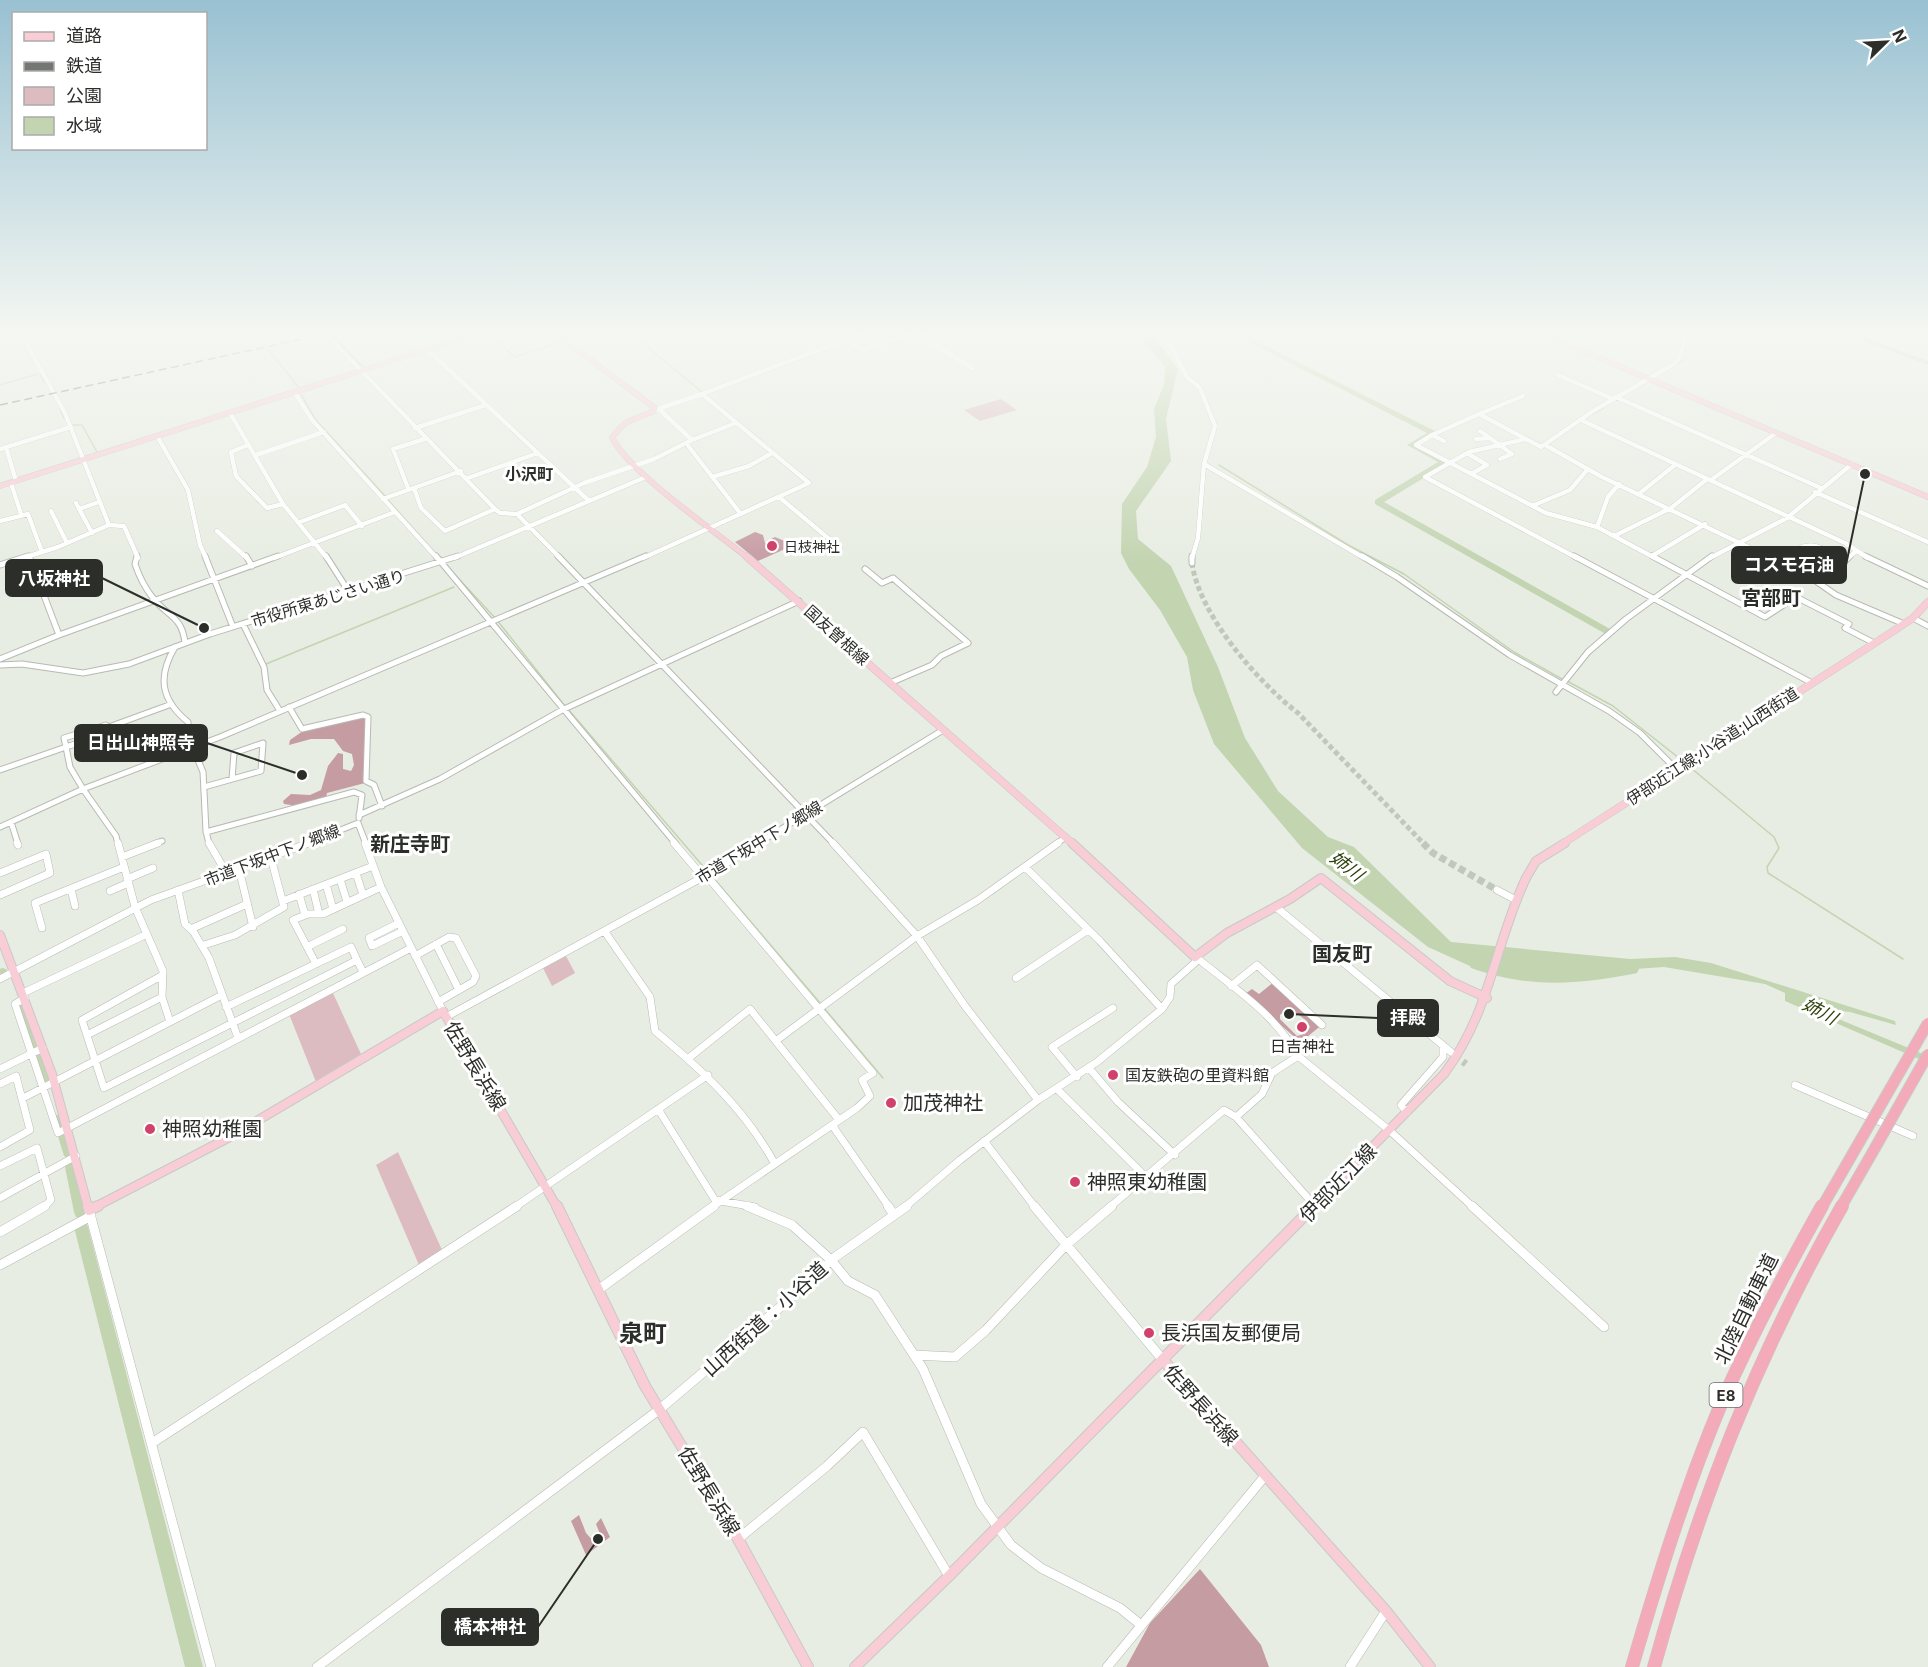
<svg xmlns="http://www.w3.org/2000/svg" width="1928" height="1667" font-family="Inter,'Noto Sans JP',sans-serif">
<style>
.green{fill:#dcbcc1}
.forest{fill:#c69ca3;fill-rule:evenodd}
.water{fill:#c3d4b1}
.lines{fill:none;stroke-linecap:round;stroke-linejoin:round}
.stream{stroke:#c3d4b1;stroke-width:1.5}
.river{fill:#c3d4b1;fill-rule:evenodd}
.minor-tunnel-far1{stroke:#c2c7be;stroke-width:5;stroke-dasharray:5 3;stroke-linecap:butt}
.minor-tunnel{stroke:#c2c7be;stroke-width:7;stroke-dasharray:7 4;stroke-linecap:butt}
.minor-far3-casing{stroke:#b6bbb2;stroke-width:5}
.minor-far2-casing{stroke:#b6bbb2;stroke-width:7}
.minor-far1-casing{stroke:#b6bbb2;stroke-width:8}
.minor-casing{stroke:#b6bbb2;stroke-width:10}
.major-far3-casing{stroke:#c8c9c8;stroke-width:6}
.major-far2-casing{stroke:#c8c9c8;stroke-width:8}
.major-far1-casing{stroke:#c8c9c8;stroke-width:10}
.major-casing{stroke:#c8c9c8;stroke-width:12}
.highway-far1-casing{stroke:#c8c9c8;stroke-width:12}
.highway-casing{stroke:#c8c9c8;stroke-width:14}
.minor-far3{stroke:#fff;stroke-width:4.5}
.minor-far2{stroke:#fff;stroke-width:5}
.minor-far1{stroke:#fff;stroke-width:7}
.minor{stroke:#fff;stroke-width:9}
.major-far3{stroke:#f8cdd5;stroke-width:5}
.major-far2{stroke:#f8cdd5;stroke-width:7}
.major-far1{stroke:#f8cdd5;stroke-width:8}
.major{stroke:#f8cdd5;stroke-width:10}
.highway-far1{stroke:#f4abb9;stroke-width:10}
.highway{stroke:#f4abb9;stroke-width:13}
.rail{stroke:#757872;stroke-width:1.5;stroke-dasharray:8 4.5;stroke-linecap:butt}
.highway-bridge-casing{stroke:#c8c9c8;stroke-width:12;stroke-linecap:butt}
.highway-bridge{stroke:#f4abb9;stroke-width:10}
.poi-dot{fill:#d0426c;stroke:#fff;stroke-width:2}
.labels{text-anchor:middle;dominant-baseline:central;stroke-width:6;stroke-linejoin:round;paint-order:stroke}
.far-poi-label{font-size:14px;fill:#2c2e2a;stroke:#fff;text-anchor:start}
.shield{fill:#fff;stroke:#6b6d6a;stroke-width:1.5}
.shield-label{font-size:15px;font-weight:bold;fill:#2c2e2a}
.far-quarter-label{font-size:16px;font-weight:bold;fill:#2c2e2a;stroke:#fff}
.street-label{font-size:16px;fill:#2c2e2a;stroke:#fff}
.poi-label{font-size:16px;fill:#2c2e2a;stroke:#fff}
.water-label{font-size:18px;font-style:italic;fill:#2f430e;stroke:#fff}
.quarter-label{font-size:20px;font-weight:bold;fill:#2c2e2a;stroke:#fff}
.near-street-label{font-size:20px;fill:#2c2e2a;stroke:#fff}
.near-poi-label{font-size:20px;fill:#2c2e2a;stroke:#fff;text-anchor:start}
.near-quarter-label{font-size:24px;font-weight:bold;fill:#2c2e2a;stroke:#fff}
.leader{fill:none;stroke:#2c2e2a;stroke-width:2}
.callout-dot{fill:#2c2e2a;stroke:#fff;stroke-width:2}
.callout{fill:#2c2e2a;stroke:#2c2e2a;stroke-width:2}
.callout-label{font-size:18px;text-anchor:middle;font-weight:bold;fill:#fff}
</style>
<rect width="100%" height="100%" fill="#e8ede3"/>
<path class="green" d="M1001 399 1017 410 980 421 964 410Z
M566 956 575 973 552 986 543 968Z
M332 991 361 1054 316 1082 289 1014Z
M398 1152 442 1250 419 1265 376 1165Z"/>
<path class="forest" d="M755 532 763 535 765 543 774 547 771 539 775 537 794 545 758 561 735 542Z
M362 717 366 718 365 783 327 793 326 798 298 806 284 804 283 801 291 794 310 795 321 790 328 766 338 753 343 754V769L351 771 354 765 352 754 343 751 334 739H311L289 745 290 740 303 731Z
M1275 981 1323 1024 1302 1041 1298 1040 1245 994 1252 989 1259 994ZM1288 1007 1307 1021 1310 1027 1305 1034 1297 1036 1280 1019V1015Z
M579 1515 586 1533 595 1543 602 1539 596 1524 601 1518 610 1537 586 1555 571 1521Z
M1200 1569 1261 1645 1269 1667H1126L1150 1623Z"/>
<path class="water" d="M1136 332H1151L1178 369 1166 419 1171 461 1136 511 1138 539 1171 566 1218 667 1245 738 1278 791 1328 837 1354 847 1451 942 1630 959 1675 957 1711 963 1895 1021 1896 1025 1850 1012 1812 1008 1928 1056V1063L1785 1001V993L1765 984 1664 967 1533 976 1470 966 1428 947 1302 848 1214 744 1193 690 1187 657 1160 610 1129 569 1121 553 1122 504 1147 467 1156 437 1154 409 1164 384 1165 367Z"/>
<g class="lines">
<path class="stream" d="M252 332 266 345
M629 332 702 392
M486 333 515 357 561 342
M567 339 590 332
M1687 340 1690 332
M267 348 300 389
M1677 364 1683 360
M40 375 46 384
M0 385 38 374
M301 394 315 419 385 496
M60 409 64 418
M1592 414 1603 408
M73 425H82L97 452
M1219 465 1348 545 1404 574 1514 652 1562 679
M387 499 437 555
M447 566 497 620 565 706
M266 664 454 587
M1567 681 1613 706 1679 758
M568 709 708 872
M1691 768 1774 837 1779 848 1767 867 1768 873 1903 959
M711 875 821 1004
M824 1008 883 1078"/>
<path class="river" d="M325 332H331L365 368V370H361Z
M1256 332H1263L1252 339 1435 431V435L1417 445 1447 460V464L1384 502 1610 629V633H1604L1375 504V500L1438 462 1407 445 1427 433 1245 340V338Z
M1841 332H1849L1928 361V365Z
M1475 959C1530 978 1577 975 1633 964L1637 965 1639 969 1637 973 1633 974C1575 985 1527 988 1471 968L1469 964 1471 960Z
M2 968 6 969 8 973 4 979 0 980V969Z
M21 998 25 999 27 1003 52 1080 50 1084 46 1086 42 1084 40 1080 15 1003 17 999Z
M59 1114 64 1116 65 1120 75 1152 74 1156 69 1158 64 1156 53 1120 54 1116Z
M72 1161 77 1162 79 1167 88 1212 86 1217 81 1219 76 1217 74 1212 65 1167 67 1162Z
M81 1220 86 1222 88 1227 203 1667H185L74 1227 76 1222Z"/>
<path class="minor-tunnel-far1" d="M1192 563C1199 615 1258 682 1298 713L1424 844"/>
<path class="minor-tunnel" d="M1423 843 1433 853 1497 890
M1454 1055 1466 1064"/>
<g class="minor-far3-casing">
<path id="minor-far3" d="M20 332 65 413 109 525
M324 332 495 509 500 513 517 514 560 558
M915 332 972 368
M1159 332 1172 348 1186 376 1200 388 1215 426 1204 464 1198 538 1192 558
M845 340 864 350 912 332
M428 350 589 501
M1558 375 1613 399
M295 393 313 421 437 558
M702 394 867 332
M1523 396 1479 414 1541 447 1593 411 1674 364 1680 357 1687 332
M1616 397 1821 488
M230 413 283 504 327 558
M1581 420 1845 543 1868 558
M415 428 486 405
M1432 435 1416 445 1546 513 1597 527 1655 558
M157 436 188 490 200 545 206 558
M1490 438 1512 454 1500 459
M1476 439 1490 438 1480 431
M692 440 736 423
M1444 441 1432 435 1479 414
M686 443 740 513
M248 445 231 452 236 476 267 508 283 504
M1545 445 1602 477 1771 558
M6 447 16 481
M0 449 71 427
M1467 453 1487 465 1471 474
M256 455 324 432
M1204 464 1364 558
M712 477 749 466 772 453
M1425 477 1577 558
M1425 477 1469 452 1526 439
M468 478 538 453
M1711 480 1776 433
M11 483 21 514
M408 488 393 449 425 439
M414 488 421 508 445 531 495 509
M1815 492 1928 542
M1640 493 1675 465
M779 497 840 548
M383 499 461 471
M76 503 92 533
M1532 506 1570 490 1588 469
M79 509 99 502
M51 511 67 543
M517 514 584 483 654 459 692 440 660 410
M0 521 28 514 42 552
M300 522 345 505 362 526
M1597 527 1608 497 1619 484
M217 531 247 558
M1614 536 1671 508 1706 480
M1652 556 1705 524
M23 558 58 547 109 525 124 526 138 558
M274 558 395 512
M454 558 646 477
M643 558 809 483 702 394 655 410
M1710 558 1787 518 1852 464
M1786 558C1808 537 1818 546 1842 558
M1848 558 1855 552"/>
</g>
<g class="minor-far2-casing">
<path id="minor-far2" d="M137 556 135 564C139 576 145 588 153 598 168 617 182 616 185 643
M205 556 233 627
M246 556 252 566
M326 556 349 592
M436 556 676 844
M558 556 834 844
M1192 556V563
M1362 556 1397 577 1510 655 1609 711 1640 733 1676 769
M1574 556 1812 683
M1652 556 1765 617 1796 597 1849 624 1845 628 1874 643
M1768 556 1810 577 1836 595 1904 624
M1839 556 1846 560 1850 556
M1865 556 1928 586
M0 565 28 556
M865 569 882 583 893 578 968 643 941 656 932 665 890 683
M1766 576 1788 556
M1913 618 1928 626
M243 624 264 667 267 690 280 711
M59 635 278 556
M175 647C157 677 161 700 188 722V748L195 753 203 772 206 831 209 844
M0 659 59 635 29 556
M0 665 22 664 83 673 129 664 210 634 458 556
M1556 692 1588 652 1626 619 1712 556
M289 707 302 729 363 715 368 717 366 781 374 785 382 806
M106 725V734L66 747 64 738Z
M106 728 169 705
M0 770 66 747
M204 787 261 771 263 743 234 753 232 779
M359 815 440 779 562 710 799 601
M11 822 18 844
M0 827 83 789 70 767 66 747
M206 832 354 792 362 795 359 818
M118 844 116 836 83 789 220 737 646 556
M154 844 162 841
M306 844 358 823 366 844
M757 844 943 730
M1056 844 1066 837"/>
</g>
<g class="minor-far1-casing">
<path id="minor-far1" d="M17 843 18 845
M118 843 135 907 163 971 162 997 170 1022
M209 843 227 874
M365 843 381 887 443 1011
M674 843 703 877
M833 843 917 936 965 1006 1038 1100
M122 857 158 843
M1025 867 1100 941 1162 1009
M239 869 253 927
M0 873 46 854 50 873 0 895
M356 873 363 895
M706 875 873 1073 862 1080 870 1096 857 1108 712 1207
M127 879 153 868
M340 879 347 902
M326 884 333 909
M71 889 75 906
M313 889 319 914
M178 890 185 924 193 931 209 958 238 1038
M1497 890 1516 900
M110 891 128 883
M299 894 305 915
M283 901 373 866
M1276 907 1451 1052
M399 923 369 938 372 946 403 931
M42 928 35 903 124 867
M193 928 247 904
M605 932 650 997 655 1031C703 1071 744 1108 775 1164
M436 944 459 990
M204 945 235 935 284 907 271 858
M307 947 343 929
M415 956 449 937 456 938 476 976 473 982 438 1002
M1197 958C1234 988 1275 1014 1298 1056L1389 1130 1473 1207
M316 964 293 920 308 914H323L381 887
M161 976 82 1020 104 1088 357 960 363 972
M1016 978 1088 930
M0 979 151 900 309 843
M1231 986 1257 965 1322 1025
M23 993 145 935
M25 998 15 1004 58 1133 411 948
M226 1007 351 947 357 960
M446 1017 703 877 759 843
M87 1035 162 997
M777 1040 917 936 978 900 1058 843
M690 1057 750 1009 839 1120
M1089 1068 1118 1102 1175 1155
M0 1069 43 1048
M1077 1077 1052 1047 1113 1008
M0 1084 16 1076 30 1130 0 1147
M1795 1085 1913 1136
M1057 1089 1147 1178
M23 1098 222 995
M658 1109 715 1200 755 1207
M1407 1112 1401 1105 1443 1057V1045
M1236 1117 1262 1094 1272 1073 1298 1056
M832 1125 889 1207
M984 1141 1035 1207
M0 1166 37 1148 51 1200 44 1207
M0 1198 76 1156
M515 1207 708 1075
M905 1207 960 1160 1038 1100 1097 1062 1162 1009 1170 997 1171 984 1198 960
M1110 1207 1224 1110 1236 1117 1315 1206"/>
</g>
<g class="minor-casing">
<path id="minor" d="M747 1206 792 1225 831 1260 848 1281 875 1295 923 1369 981 1504 1011 1545 1041 1568 1120 1608 1141 1625
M888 1206 894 1215
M1034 1206 1163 1360
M1472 1206 1604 1327
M89 1210 211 1667
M0 1232 45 1206
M0 1265 91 1216
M598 1290 714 1206
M914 1355 955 1357 986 1330 1065 1246 1112 1206
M152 1443 517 1206
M738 1539 827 1466 863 1432 949 1576
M317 1667 660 1409 785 1303 831 1260 907 1206
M1107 1667 1265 1476
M1350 1667 1386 1611"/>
</g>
<g class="major-far3-casing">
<path id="major-far3" d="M553 332 655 408 654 411 625 423 612 437C627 471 716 532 748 558
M1538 332 1928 497
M0 486 483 332"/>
</g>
<g class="major-far2-casing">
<path id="major-far2" d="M746 556 1073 844
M1562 844 1892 632 1913 618 1928 602"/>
</g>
<g class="major-far1-casing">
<path id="major-far1" d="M1072 843 1195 957 1227 933 1290 899 1321 878 1450 981 1487 998
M0 935 52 1074 88 1207
M95 1207 228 1138 443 1011 557 1207
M1313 1207 1444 1074C1491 1011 1494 946 1526 878L1536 861 1565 843"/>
</g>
<g class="major-casing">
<path id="major" d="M88 1206 89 1210 98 1206
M557 1206 645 1386 738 1539 808 1667
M1163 1360 1386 1611 1430 1667
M855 1667 949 1576 1314 1206"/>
</g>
<g class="highway-far1-casing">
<path id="highway-far1" d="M1822 1207 1860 1141
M1841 1207 1875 1148"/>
</g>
<g class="highway-casing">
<path id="highway" d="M1632 1667C1658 1578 1685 1490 1721 1404 1751 1336 1786 1270 1822 1206
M1654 1667C1700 1500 1756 1357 1842 1206"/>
</g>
<use href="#minor-far3" class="minor-far3"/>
<use href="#minor-far2" class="minor-far2"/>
<use href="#minor-far1" class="minor-far1"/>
<use href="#minor" class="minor"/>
<use href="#major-far3" class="major-far3"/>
<use href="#major-far2" class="major-far2"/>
<use href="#major-far1" class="major-far1"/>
<use href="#major" class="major"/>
<use href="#highway-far1" class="highway-far1"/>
<use href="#highway" class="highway"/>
<path class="rail" d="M0 405 334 332"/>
<g class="highway-bridge-casing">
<path id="highway-bridge" d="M1860 1141 1928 1023
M1875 1148 1928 1054"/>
</g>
<use href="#highway-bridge" class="highway-bridge"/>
</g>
<linearGradient id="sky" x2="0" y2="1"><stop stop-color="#99c1d2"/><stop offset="0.59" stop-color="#f5f7f2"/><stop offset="1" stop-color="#f5f7f2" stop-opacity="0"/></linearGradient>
<rect width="1928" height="565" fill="url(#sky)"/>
<g class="poi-dot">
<circle cx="772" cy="546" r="6"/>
<circle cx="1302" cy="1027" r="6"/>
<circle cx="1113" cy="1075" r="6"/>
<circle cx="891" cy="1103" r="6"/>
<circle cx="150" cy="1129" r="6"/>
<circle cx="1075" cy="1182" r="6"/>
<circle cx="1149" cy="1333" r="6"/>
</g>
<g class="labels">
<g class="far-poi-label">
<text x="784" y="546">日枝神社</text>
</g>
<rect class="shield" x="1709.5" y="1383" width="33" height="24" rx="4.5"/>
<g class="shield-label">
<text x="1726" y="1395">E8</text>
</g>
<g class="far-quarter-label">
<text x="529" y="474">小沢町</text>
</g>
<g class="street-label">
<text transform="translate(328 598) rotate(-17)">市役所東あじさい通り</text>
<text transform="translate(837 635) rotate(42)">国友曽根線</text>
<text transform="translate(1712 746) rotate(-33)">伊部近江線;小谷道;山西街道</text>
<text transform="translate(759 842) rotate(-31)">市道下坂中下ノ郷線</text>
<text transform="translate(272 855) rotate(-21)">市道下坂中下ノ郷線</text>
</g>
<g class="poi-label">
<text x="1302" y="1046">日吉神社</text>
<text x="1125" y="1075" text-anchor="start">国友鉄砲の里資料館</text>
</g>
<g class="water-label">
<text transform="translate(1347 866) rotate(38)">姉川</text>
<text transform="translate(1820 1011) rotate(28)">姉川</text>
</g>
<g class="quarter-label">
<text x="1771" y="598">宮部町</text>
<text x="410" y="844">新庄寺町</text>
<text x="1342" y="954">国友町</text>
</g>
<g class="near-street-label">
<text transform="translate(475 1066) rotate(59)">佐野長浜線</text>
<text transform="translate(1338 1183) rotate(-46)">伊部近江線</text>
<text transform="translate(1746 1309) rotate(-64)">北陸自動車道</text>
<text transform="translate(765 1319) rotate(-42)">山西街道：小谷道</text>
<text transform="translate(1201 1405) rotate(48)">佐野長浜線</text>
<text transform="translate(709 1491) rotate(59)">佐野長浜線</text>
</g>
<g class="near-poi-label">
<text x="903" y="1103">加茂神社</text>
<text x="162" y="1129">神照幼稚園</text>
<text x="1087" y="1182">神照東幼稚園</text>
<text x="1161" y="1333">長浜国友郵便局</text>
</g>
<g class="near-quarter-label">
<text x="643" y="1333">泉町</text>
</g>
</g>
<path class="leader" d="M1865 474L1846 565M204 628L102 578M302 775L207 743M1289 1014L1378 1018M598 1539L538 1627"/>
<g class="callout-dot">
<circle cx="1865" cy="474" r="6"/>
<circle cx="204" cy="628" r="6"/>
<circle cx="302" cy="775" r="6"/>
<circle cx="1289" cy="1014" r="6"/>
<circle cx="598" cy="1539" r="6"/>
</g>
<g class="callout">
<rect x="1732" y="547" width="114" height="36" rx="6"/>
<rect x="6" y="560" width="96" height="36" rx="6"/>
<rect x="75" y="725" width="132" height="36" rx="6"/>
<rect x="1378" y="1000" width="60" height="36" rx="6"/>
<rect x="442" y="1609" width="96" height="36" rx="6"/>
</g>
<g class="callout-label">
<text x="1789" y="571">コスモ石油</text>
<text x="54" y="585">八坂神社</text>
<text x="141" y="749">日出山神照寺</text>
<text x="1408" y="1024">拝殿</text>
<text x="490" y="1633">橋本神社</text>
</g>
<rect x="12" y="12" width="195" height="138" fill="#ffffff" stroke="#ababaa" stroke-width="1.5"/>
<rect x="24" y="32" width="30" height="9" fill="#f8cdd5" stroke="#ababaa" stroke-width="1.5"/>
<text x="66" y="42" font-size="18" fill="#2c2e2a">道路</text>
<rect x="24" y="62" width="30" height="9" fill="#757872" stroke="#ababaa" stroke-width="1.5"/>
<text x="66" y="72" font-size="18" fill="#2c2e2a">鉄道</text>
<rect x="24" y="87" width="30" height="18" fill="#dcbcc1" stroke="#ababaa" stroke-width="1.5"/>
<text x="66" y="102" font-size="18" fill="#2c2e2a">公園</text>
<rect x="24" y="117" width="30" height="18" fill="#c3d4b1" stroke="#ababaa" stroke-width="1.5"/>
<text x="66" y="132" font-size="18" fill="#2c2e2a">水域</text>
<g transform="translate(1886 42) rotate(66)" stroke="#ffffff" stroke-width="4.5" paint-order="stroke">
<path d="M0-4.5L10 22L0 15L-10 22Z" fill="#2c2e2a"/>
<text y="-9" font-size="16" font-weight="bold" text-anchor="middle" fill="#2c2e2a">N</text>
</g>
</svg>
